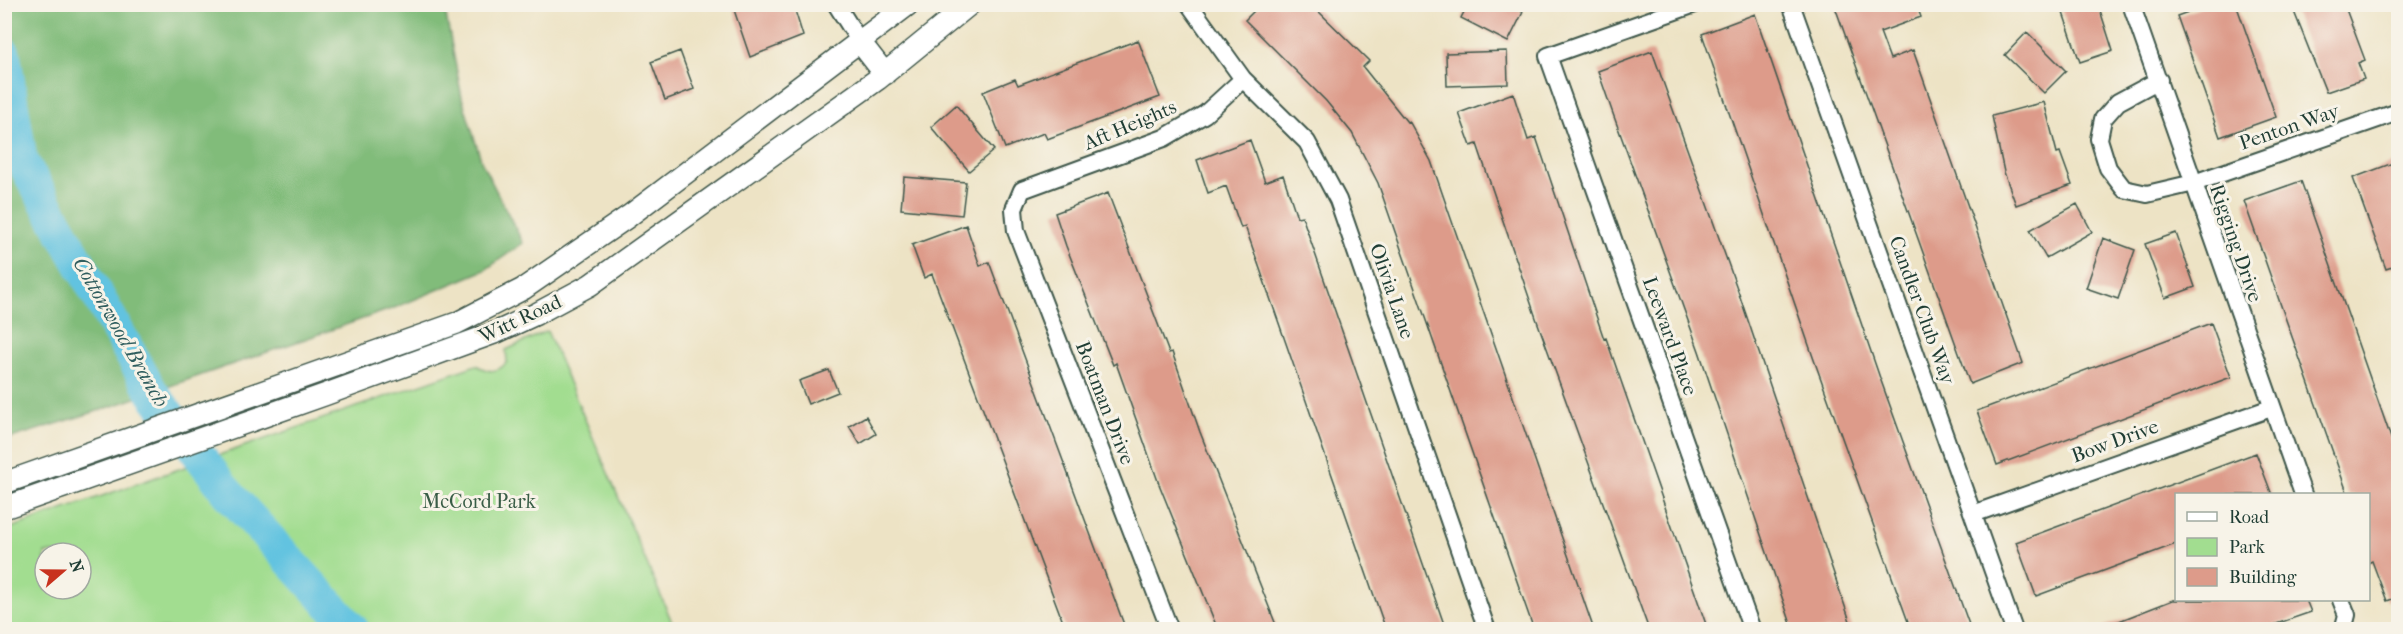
<svg xmlns="http://www.w3.org/2000/svg" width="2403" height="634" font-family="'IM FELL French Canon',serif">
<style>
.green{fill:#a2dd90;stroke:#608d62;stroke-width:1.5;fill-rule:evenodd}
.forest{fill:#81bc7a;stroke:#507c57;stroke-width:1.5}
.lines{fill:none;stroke-linecap:round;stroke-linejoin:round}
.river{stroke:#62c3e0;stroke-width:33}
.building{fill:#dd9b8a}
.minor-casing{stroke:#3e564a;stroke-width:20}
.tertiary-casing{stroke:#3e564a;stroke-width:24}
.minor{stroke:#fff;stroke-width:16}
.tertiary{stroke:#fff;stroke-width:21}
.labels{text-anchor:middle;dominant-baseline:central;stroke-width:6;stroke-linejoin:round;paint-order:stroke}
.street-label{font-size:20px;fill:#1f3d34;stroke:#f7f3e8}
.park-label{font-size:20px;fill:#395d46;stroke:#f7f3e8}
.water-label{font-size:21px;font-style:italic;fill:#305e5f;stroke:#f7f3e8}
</style>
<rect width="100%" height="100%" fill="#f7f3e8"/>
<filter id="ink" filterUnits="userSpaceOnUse"><feTurbulence type="fractalNoise" baseFrequency=".0167" numOctaves="2"/><feDisplacementMap in="SourceGraphic" scale="12" xChannelSelector="R" yChannelSelector="G"/><feConvolveMatrix kernelMatrix="1 2 1 2 8 2 1 2 1" color-interpolation-filters="sRGB"/></filter>
<filter id="wash" filterUnits="userSpaceOnUse"><feTurbulence type="fractalNoise" baseFrequency=".008" numOctaves="4" result="noise"/><feDisplacementMap in="SourceGraphic" scale="24" xChannelSelector="R" yChannelSelector="G"/><feGaussianBlur stdDeviation="1.35" result="paint"/><feColorMatrix in="noise" values="0 0 0 0 0 0 0 0 0 0 0 0 0 0 0 0 0 1.4 0 .05"/><feComposite in="paint" operator="in"/></filter>
<g filter="url(#wash)">
<rect width="100%" height="100%" fill="#ede3c5"/>
<path class="green" d="M547 331 675 629H5V530L476 365C488 372 497 374 507 362L506 350ZM45 553H81V589H45Z"/>
<path class="forest" d="M5 4 444 5 462 98 482 163 523 243 485 270 394 308 104 409 5 440Z"/>
<g class="lines">
<path class="river" d="M4 53 21 159 152 392 226 491 353 630"/>
</g>
<g id="blocks">
<path class="building" d="M732 4H793L803 36 750 57Z
M1261 4H1311L1369 61 1363 67 1407 122 1409 121 1431 161 1594 630H1534L1378 183 1352 133 1326 101 1245 20Z
M1468 4H1509L1523 12 1508 42 1461 18Z
M1834 4H1916L1921 17 1880 32 1890 59 1913 50 2023 363 1970 384Z
M2060 4H2098L2113 51 2080 62Z
M2210 4H2236L2276 117 2220 137 2177 16Z
M2291 4H2344L2365 60 2358 63 2364 79 2326 92Z
M1755 14 1880 378 1971 630H1911L1813 357 1702 34Z
M2027 32 2066 71 2044 93 2005 55Z
M1138 40 1160 97 1047 139 1044 133 1005 148 983 92 1015 79 1018 85Z
M680 51 694 89 665 100 651 62Z
M1507 51 1508 84 1447 86 1446 53Z
M1652 51 1738 291 1853 630H1793L1699 351 1612 111 1598 71Z
M1513 93 1528 140 1536 137 1604 339 1606 338 1708 630H1649L1536 318 1477 144 1471 146 1459 113Z
M2044 102 2057 153 2060 152 2072 185 2016 205 2004 172 1992 116Z
M956 105 994 150 969 171 931 127Z
M1250 140 1265 182 1283 175 1297 217 1302 216 1446 630H1386L1245 226 1241 228 1226 186 1208 193 1197 160Z
M2398 161V265L2386 269 2353 178Z
M904 177 966 182 962 215 901 209Z
M2301 181 2398 458V597L2387 601 2372 561 2368 563V495H2348L2244 201Z
M1108 193 1169 353 1172 352 1200 432 1278 630H1218L1159 484 1116 363 1113 365 1066 246 1055 213Z
M2077 204 2092 232 2046 258 2030 230Z
M966 225 980 266 989 262 1126 630H1066L932 274 924 278 912 245Z
M2176 233 2195 287 2165 298 2145 244Z
M2103 238 2135 250 2118 299 2086 288Z
M2211 323 2231 377 1997 465 1977 411Z
M829 370 838 392 808 404 799 381Z
M866 416 876 434 860 444 849 426Z
M2256 453 2272 495H2176V544L2036 596 2016 542Z
M2173 600H2306L2311 612 2259 630H2096Z"/>
</g>
</g>
<g filter="url(#ink)">
<use href="#blocks" fill-opacity="0" stroke="#3e564a" stroke-width="1.5"/>
<g class="lines">
<g class="minor-casing">
<path id="minor" d="M836 4 860 42
M1189 4 1243 79 1307 142 1338 200 1487 630
M1695 4 1548 56 1752 630
M1791 4 2014 630
M2131 4 2303 494
M2159 80 2118 102 2103 119 2099 139 2108 168 2124 189 2147 194 2194 183 2398 112
M1973 514 2271 408
M2341 600 2347 615 2343 630
M1170 630 1016 231 1014 209 1022 190 1164 138 1205 114 1243 79"/>
</g>
<g class="tertiary-casing">
<path id="tertiary" d="M860 42 885 74
M4 483 457 323 523 289 629 216 909 4
M4 508 324 395 497 332 536 314 590 285 878 79 970 4"/>
</g>
<use href="#minor" class="minor"/>
<use href="#tertiary" class="tertiary"/>
</g>
</g>
<g class="labels">
<g class="street-label">
<text transform="translate(1130 125) rotate(-23)">Aft Heights</text>
<text transform="translate(2289 127) rotate(-19)">Penton Way</text>
<text transform="translate(2236 243) rotate(71)">Rigging Drive</text>
<text transform="translate(1392 291) rotate(71)">Olivia Lane</text>
<text transform="translate(1922 310) rotate(70)">Candler Club Way</text>
<text transform="translate(520 319) rotate(-25)">Witt Road</text>
<text transform="translate(1670 336) rotate(70)">Leeward Place</text>
<text transform="translate(1105 403) rotate(69)">Boatman Drive</text>
<text transform="translate(2115 441) rotate(-20)">Bow Drive</text>
</g>
<g class="park-label">
<text x="479" y="501">McCord Park</text>
</g>
<g class="water-label">
<text transform="translate(121 332) rotate(60)">Cottonwood Branch</text>
</g>
</g>
<rect width="2403" height="634" fill="none" stroke="#f7f3e8" stroke-width="24"/>
<rect x="2175" y="493" width="195" height="108" fill="#f7f3e8" stroke="#a1aaa0" stroke-width="1.5"/>
<rect x="2187" y="512" width="30" height="9" fill="#ffffff" stroke="#a1aaa0" stroke-width="1.5"/>
<text x="2229" y="523" font-size="18" fill="#1f3d34">Road</text>
<rect x="2187" y="538" width="30" height="18" fill="#a2dd90" stroke="#a1aaa0" stroke-width="1.5"/>
<text x="2229" y="553" font-size="18" fill="#1f3d34">Park</text>
<rect x="2187" y="568" width="30" height="18" fill="#dd9b8a" stroke="#a1aaa0" stroke-width="1.5"/>
<text x="2229" y="583" font-size="18" fill="#1f3d34">Building</text>
<g transform="translate(63 571) rotate(70)"><circle r="28" fill="#f7f3e8" stroke="#a1aaa0" stroke-width="1.5"/>
<path d="M0-4.5L10 22L0 15L-10 22Z" fill="#c8321e"/>
<text y="-9" font-size="16" font-weight="bold" text-anchor="middle" fill="#1f3d34">N</text>
</g>
</svg>
